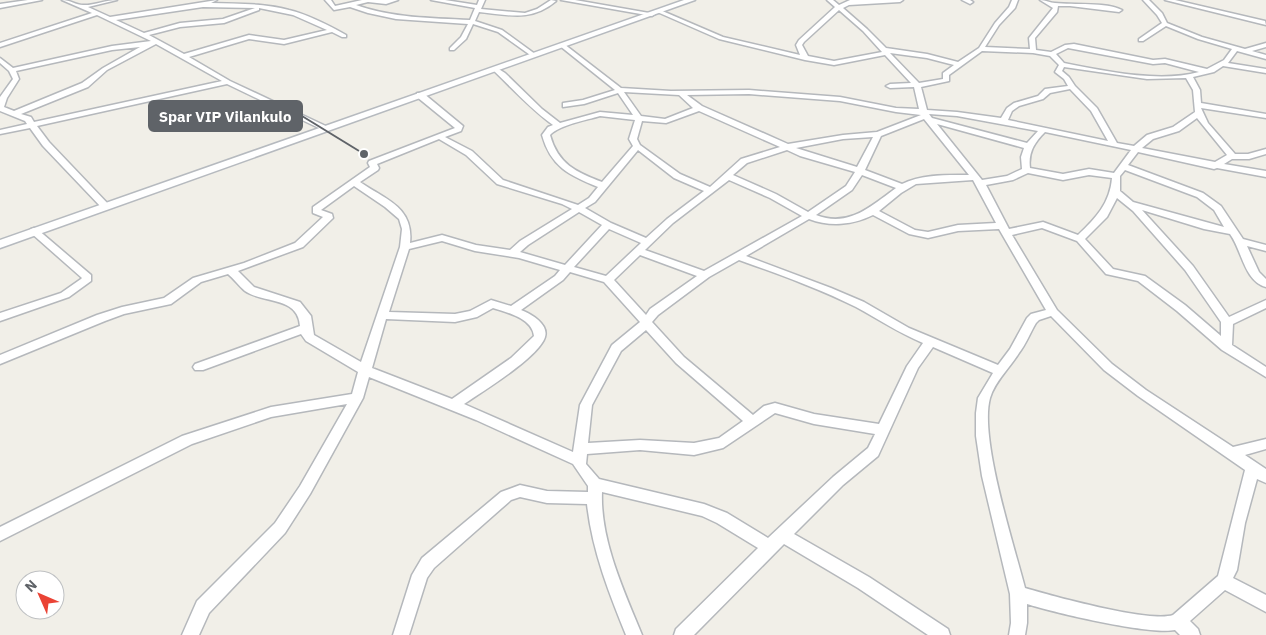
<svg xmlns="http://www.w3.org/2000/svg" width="1266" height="635" font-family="'IBM Plex Sans',sans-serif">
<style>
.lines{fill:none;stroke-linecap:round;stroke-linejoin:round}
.minor-casing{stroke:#b5b8bc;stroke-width:3}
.secondary-casing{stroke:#b6babf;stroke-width:3}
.minor{fill:#fff;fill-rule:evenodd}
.secondary{fill:#fff;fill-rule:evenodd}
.leader{fill:none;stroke:#5f6368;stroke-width:2}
.callout-dot{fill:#5f6368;stroke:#fff;stroke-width:2}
.callout{fill:#5f6368;stroke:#5f6368;stroke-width:2}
.callout-label{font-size:15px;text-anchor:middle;font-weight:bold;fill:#fff}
</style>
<rect width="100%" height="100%" fill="#f1efe8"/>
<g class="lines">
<g class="minor-casing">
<path id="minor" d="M28 0H42L0 8V4Z
M62 0C70 0 76 5 83 5 92 6 106 0 117 0L88 7 110 17 217 0 211 3C237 4 264 3 289 10 309 15 328 25 346 35V37H342L332 32 284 44 249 39 189 57 230 81 330 128 323 130 227 84 37 126 49 142 110 206 108 208H102L43 146 30 128 0 134V130L27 124 25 121 0 111V97L13 79 9 71 0 63V58L13 68 112 46 151 41 97 15 0 47V43L92 13ZM203 7 255 8 223 19 180 23 144 33 116 20ZM259 8 293 15 327 30 284 40 249 35 184 54 149 35 180 27 224 23 259 10ZM156 44 222 81 34 122 31 117 21 114 88 87 107 70ZM140 47 103 68 82 83 14 111 4 107 7 98 19 79 16 71 112 50Z
M325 0H331L335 6 362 0H398L386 4 368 2 356 5C392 18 431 18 470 20L475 8 431 0H445L477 5 479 0H485L481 9 525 13 537 9 551 0 556 1C531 22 509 15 479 12L475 21 502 30 535 54V56L533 57 498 32 473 24 466 39 454 50H450V48L461 37 468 24 396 19 368 13 350 7 334 10Z
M561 0H575L655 14 652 16Z
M827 0H833L839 5 850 0H903L900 2 849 5 843 8 867 29 886 48 927 54 958 62 979 48 995 23 1009 7 1012 0H1018L1015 8 999 25 985 47 1030 49 1029 38 1053 8 1040 0C1046 0 1050 3 1055 3 1073 5 1107 2 1122 10L1119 12 1070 6H1058L1057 12 1035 38 1036 50 1051 52 1065 45 1074 44 1153 60 1165 59 1207 69 1224 60 1232 49 1198 39 1166 26 1143 41H1139V39L1162 23 1157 15 1143 0H1149L1162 13 1167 23 1202 37 1245 49 1266 43V47L1252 51 1266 55V59L1237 51 1228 63 1266 69V73L1223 66 1214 72 1193 77 1200 90 1201 103 1266 114V118L1201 108 1208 123 1235 154H1248L1266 149V154L1249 159H1232L1224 164 1266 171V177L1217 168 1214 169 1138 152 1128 165 1203 193 1221 206 1243 239 1266 245V251L1247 246 1259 272 1266 279V287C1244 281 1242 250 1230 234L1204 229 1142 210 1193 266 1229 317 1266 300V308L1233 324 1232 345 1266 367V377L1222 350 1177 311 1138 281 1106 274 1077 241 1042 228 1012 235 1057 310 1112 364 1146 390 1233 447 1266 439V449L1245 455 1266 469V483L1257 479 1245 523 1237 570 1233 578 1266 595V612L1225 590 1190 621 1198 629 1200 635H1180L1175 630C1149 635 1056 613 1027 604V623L1025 635H1009L1011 623 1010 594 982 476 976 436V413L978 398 993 373 933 347 918 368 878 456 843 485 794 534 869 577 948 629 950 635H928L858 588 784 544 694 635H674L676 629 758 548 717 523 702 516 602 492C600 540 624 591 642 635H626C609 593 592 550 587 504L547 503 520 497 511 500 434 568 427 578 409 635H393L412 575 422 558 501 492 520 485 547 491 588 492V486L573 464 476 420 369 377 363 398 310 494 285 533 209 613 199 635H182L197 601 275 523 300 486 347 404 271 417 192 444 0 541V527L182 436 271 407 352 394 358 372 306 341 301 334 203 370H195L193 367 195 364 300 326C298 296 264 304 245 291 239 286 234 279 228 274L201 282 171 304 124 314 105 321 0 364V355L97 315 122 307 164 298 193 278 244 263 295 243 323 217 313 213V207L370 167 368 163 369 161 455 128 417 97V93H423L463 126 461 131 445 137 472 151 503 180 578 205 589 198 598 187C569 175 551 167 542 135L548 127 553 125C531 109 512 88 492 69L497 68 505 73 542 109 560 123 600 112 633 115 618 93 584 104 563 107V103L583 100 615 90 560 46V44H564L621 88 671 91 749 90 840 97 896 108 919 109 914 87 890 88 886 86 890 84 911 83 885 55 834 65 805 60 719 39 655 11 660 10 723 37 800 55 796 45 799 40 835 7ZM839 10 863 31 882 52 834 61 808 56 802 45 804 42ZM1068 48 1153 64 1165 63 1199 72C1159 83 1105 71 1064 63L1056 54ZM982 51 1033 53 1050 56 1059 65 1055 72 1064 79 1068 86 1045 89 1038 96 1014 103 1007 108 1001 118 957 112 927 110 921 87 949 81V75ZM890 53 927 58 954 65 943 73V79L919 83ZM1064 67 1147 79 1186 78 1193 90 1195 112 1173 127 1147 135 1134 146 1117 143 1097 108 1075 86 1069 77 1062 71ZM1070 89 1091 111 1108 141 1008 120 1012 111 1019 106 1043 99 1050 93ZM624 92 679 95 693 108 665 119 641 116ZM749 94 840 101 896 112 921 115 877 132 843 135 788 144 702 106 687 95ZM699 111 780 147 741 159 710 187 680 174 640 145 637 139 642 121 666 123ZM929 114 957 116 1038 131 1027 143 932 118ZM600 116 635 120 629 139 633 146 602 182C576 172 558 164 550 135 559 125 587 120 600 116ZM1197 118 1227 155 1215 162 1142 148 1153 139 1179 131ZM924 119 969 175C946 175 923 174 902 184L865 170 881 136ZM937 124 1024 148 1021 157 1022 169 1007 176 982 180ZM1045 132 1131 150 1114 173 1089 169 1063 174 1030 168C1028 153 1034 143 1045 132ZM873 137 857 167 796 148 843 139ZM439 139 466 155 497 184 562 204 572 209 520 241 510 250 476 245 442 235 410 243C414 207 386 200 360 182L378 170 379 168 377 164ZM638 150 674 178 704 191 667 219 646 238 611 223 585 208 595 202ZM787 150 800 156 855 172 846 186 808 212 776 194 733 175 747 163ZM1125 170 1197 197 1214 210 1224 227 1133 202 1120 191V176ZM1028 173 1063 180 1089 175 1112 178C1110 203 1096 218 1078 235L1043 222 1009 229 986 185 1013 180ZM862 175 896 188C871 206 849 228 816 215L852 190ZM729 180 770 198 802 216 704 271 645 250 673 223ZM973 180 996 223 958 225 928 232 915 230 879 211 901 193 916 184ZM354 186 385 207 399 219 402 229 400 247 361 362 314 335 311 316 300 302 254 287 238 271 303 247 333 218 332 214 321 210ZM1117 198 1133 211 1185 270 1221 322V336L1185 305 1145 276 1113 269 1085 239 1107 217ZM579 212 602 225 565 265 520 252 528 245ZM873 215 909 234 928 238 958 231 999 229 1046 310 1031 314 1027 318 1010 349 998 365 909 328 864 302 831 288 746 256 809 219C830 227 853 225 873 215ZM609 229 641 243 606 276 574 267ZM442 241 475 251 519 258 560 270 555 276 511 306 491 300 470 311 455 314 389 312 409 249ZM640 255 697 276 650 309 646 315 614 280ZM739 260C778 274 818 288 856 307 878 319 899 333 923 343L907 366 879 424 814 414 775 403 764 406 753 415 684 357 652 322 658 315 709 277ZM570 272 604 282 640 322 612 345 580 405 573 452 464 404C482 392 539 357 545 337 549 324 531 314 521 310L563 280ZM493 308C508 313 532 318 534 336L511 358 452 399 372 368 386 319 455 322 477 317ZM1051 316 1104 370 1138 396 1245 470 1218 576 1173 615C1150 623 1052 596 1025 588 1014 545 979 438 990 398 995 381 1010 368 1019 353 1026 344 1030 333 1036 323L1039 320ZM646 330 676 363 743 421 719 438 694 443 640 440 588 443 592 405 621 351ZM775 413 814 424 875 434 868 448 833 477 768 538 727 513 704 504 599 479 586 464 587 454 640 450 694 455 723 448Z
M962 0H970L973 2 970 4Z
M1165 0H1175L1265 21 1266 25Z
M34 228 37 229 91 275V281L69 297 0 321V313L61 293 81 279 82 278 31 233 29 231 31 229Z"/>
</g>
<g class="secondary-casing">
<path id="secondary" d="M684 0H695L0 248V240Z"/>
</g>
<use href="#minor" class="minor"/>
<use href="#secondary" class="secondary"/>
</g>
<path class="leader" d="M364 154L302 116"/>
<circle class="callout-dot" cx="364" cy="154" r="5"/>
<rect class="callout" x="149" y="101" width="153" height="30" rx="5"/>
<g class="callout-label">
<text x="225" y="122">Spar VIP Vilankulo</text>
</g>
<g transform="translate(40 595) rotate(315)"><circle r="24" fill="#ffffff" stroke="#bfc1c3"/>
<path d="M0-4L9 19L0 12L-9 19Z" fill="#ea4335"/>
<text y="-8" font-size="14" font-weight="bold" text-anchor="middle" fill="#5f6368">N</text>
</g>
</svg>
